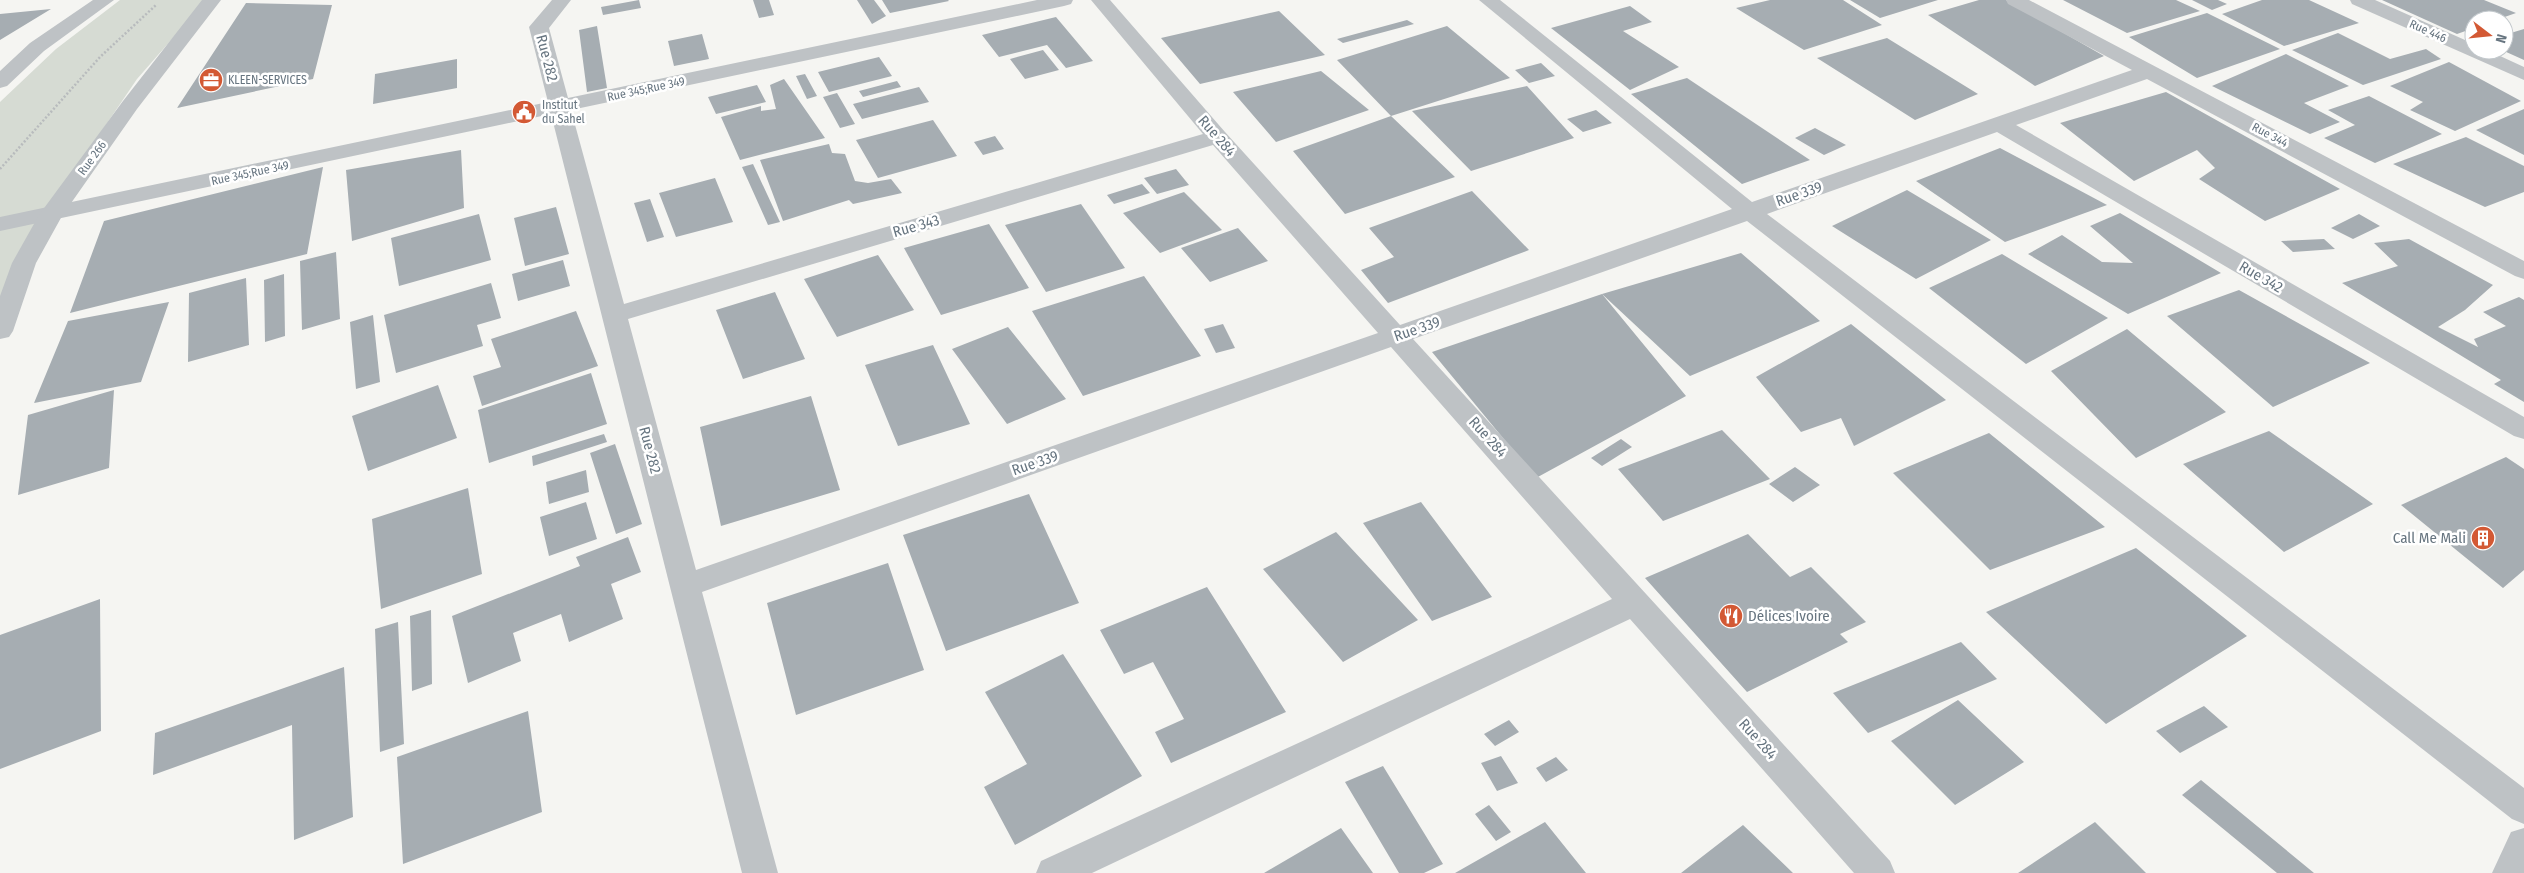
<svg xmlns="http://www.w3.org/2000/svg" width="2524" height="873" font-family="'Fira Sans Condensed',sans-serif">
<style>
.green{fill:#d6dbd3}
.building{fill:#a6adb2}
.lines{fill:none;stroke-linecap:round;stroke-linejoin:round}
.path{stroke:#b8bbbd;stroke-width:2.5;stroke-dasharray:2 2;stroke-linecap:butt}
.minor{fill:#bec2c5;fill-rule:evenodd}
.tertiary{fill:#bec2c5;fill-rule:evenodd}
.labels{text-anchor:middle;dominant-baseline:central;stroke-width:5;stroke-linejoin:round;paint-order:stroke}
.far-street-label{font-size:12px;fill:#677580;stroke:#fff}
.far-poi-label{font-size:12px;fill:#677580;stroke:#fff;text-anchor:start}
.street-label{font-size:15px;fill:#677580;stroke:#fff}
.poi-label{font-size:15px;fill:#677580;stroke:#fff;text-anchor:end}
</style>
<rect width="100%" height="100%" fill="#f5f5f2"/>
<path class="green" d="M120 0H206L137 79 65 185 0 301V102L56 49Z"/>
<path class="building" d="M639 0 641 8 603 15 601 7Z
M753 0H769L774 15 759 18Z
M857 0H874L886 16 872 24Z
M882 0H948L949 1 890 13Z
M1770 0H1843L1882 25 1804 50 1736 8Z
M1850 0H1938L1880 18Z
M1979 0H2006L2104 56 2035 86 1928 15Z
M2063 0H2176L2200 11 2127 33Z
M2192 0H2218L2227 4 2212 10Z
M2262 0H2309L2359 23 2284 46 2222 14Z
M2382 0H2484L2516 13 2496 20H2474V28L2457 34Z
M246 3 332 5 313 79 177 108Z
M1630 6 1652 22 1623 31 1679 67 1630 90 1551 28Z
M51 9 0 40V14Z
M1279 11 1325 55 1200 84 1161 38Z
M2207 13 2280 49 2197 78 2129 37Z
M1056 17 1093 61 1066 68 1047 45 999 57 982 35Z
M1407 20 1414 24 1343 43 1337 39Z
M597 26 607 88 587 92 579 30Z
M1447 26 1510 78 1391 116 1337 60Z
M2524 29V60L2504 51V35Z
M2338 33 2390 59 2426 49 2441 59 2363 85 2292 50Z
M702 34 709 59 674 66 668 41Z
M1887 38 1978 94 1915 120 1817 58Z
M1043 50 1059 70 1025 79 1010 59Z
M2286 54 2349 86 2304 103 2340 122 2310 134 2212 86Z
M879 57 892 76 829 92 818 72Z
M457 59V88L373 104 375 74Z
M2449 62 2521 101 2455 131 2410 110 2423 102 2390 86Z
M1541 63 1555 76 1529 83 1515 70Z
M1321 71 1369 110 1276 142 1233 92Z
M805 74 817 96 807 99 796 76Z
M1687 78 1810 160 1742 184 1631 94Z
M784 79 825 138 740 160 721 117 761 106V111L776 109 770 85Z
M897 81 901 87 863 97 859 91Z
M757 85 766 102 716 114 708 97Z
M1527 86 1574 138 1471 171 1412 111Z
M919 87 929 102 862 119 853 104Z
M2166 92 2340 189 2265 221 2199 179 2215 168 2197 150 2134 181 2060 123Z
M837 93 855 124 840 128 823 97Z
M2369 96 2442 134 2375 163 2324 138 2355 125 2328 110Z
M2524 109V155L2476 130Z
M1596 110 1612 123 1583 132 1567 119Z
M1391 116 1455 177 1345 214 1293 151Z
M933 120 957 156 878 178 856 140Z
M1815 128 1846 145 1824 155 1795 138Z
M995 136 1004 149 983 155 974 142Z
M2466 137 2524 166V192L2485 207 2393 164Z
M829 144 832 153 845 154 855 181 868 183 891 179 902 193 853 204 849 200 783 221 760 160Z
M2000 148 2107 205 2005 242 1916 181Z
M461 150 464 208 352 241 346 170Z
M753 164 780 222 768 225 742 167Z
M323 167 307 254 70 313 104 221Z
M1176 169 1189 185 1157 194 1144 178Z
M715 178 733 222 676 237 659 193Z
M1142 184 1150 193 1114 204 1107 195Z
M1907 190 1991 240 1916 279 1832 226Z
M1472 191 1529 250 1388 303 1361 270 1394 257 1369 228Z
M1184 192 1222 230 1160 253 1123 213Z
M650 199 664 237 647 242 634 203Z
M1081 204 1125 268 1046 292 1005 225Z
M556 207 569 254 525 266 514 218Z
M2120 213 2221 273 2128 314 2028 254 2062 235 2102 262 2133 263 2090 226Z
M479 214 491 260 399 286 391 238Z
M2359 214 2380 226 2353 239 2331 228Z
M989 224 1029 288 941 315 904 248Z
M1238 228 1268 261 1210 282 1181 248Z
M2324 239 2335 249 2293 252 2281 241Z
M2409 239 2493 285 2465 310 2438 327 2478 347 2474 339 2506 326 2483 312 2519 297 2524 300V402L2494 384 2501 380 2342 283 2398 266 2374 243Z
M336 252 340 319 302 330 300 261Z
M1741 253 1820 321 1690 376 1602 294 1686 396 1536 478 1432 352 1602 294Z
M2002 254 2108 318 2026 364 1929 288Z
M878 255 914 310 837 337 804 279Z
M563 260 570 286 518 301 512 274Z
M284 274 285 336 265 342 264 280Z
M1144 276 1201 356 1083 396 1032 311Z
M246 278 249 345 188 362 189 293Z
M491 283 501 318 477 325 483 346 396 373 384 315Z
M2239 290 2370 363 2273 407 2167 316Z
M775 292 805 359 743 379 716 310Z
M169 302 141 382 34 403 68 321Z
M576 311 598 366 482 406 473 376 501 367 491 339Z
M373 315 380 382 356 389 350 322Z
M1223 324 1235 348 1216 353 1204 329Z
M1851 324 1946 400 1854 446 1841 418 1801 432 1756 377Z
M1008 327 1066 399 1007 424 952 349Z
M2127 329 2226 412 2136 458 2051 371Z
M933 345 970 424 898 446 865 365Z
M591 373 607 424 489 463 478 410Z
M438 385 457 438 368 471 352 416Z
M114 390 109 468 18 495 28 415Z
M811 396 840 490 721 526 700 427Z
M1722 430 1770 479 1663 521 1618 469Z
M2269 431 2373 504 2284 552 2183 464Z
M1989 433 2105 527 1990 570 1893 473Z
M604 434 607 442 533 466 532 456Z
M1621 439 1632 447 1602 466 1591 458Z
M615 444 642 524 616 534 590 453Z
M2506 457 2524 469V570L2503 588 2401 505Z
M1795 467 1820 485 1793 502 1769 484Z
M586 470 589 492 549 504 546 482Z
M468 488 482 574 381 609 372 519Z
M1029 494 1079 603 946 651 903 535Z
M586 502 597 539 549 556 540 517Z
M1421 502 1492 597 1432 621 1363 523Z
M1336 532 1418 620 1343 662 1263 569Z
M1748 534 1790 577 1811 567 1866 622 1840 634 1848 642 1747 692 1645 578Z
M628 537 641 572 611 584 623 619 569 642 561 614 513 633 521 661 468 683 452 616 580 566 576 557Z
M2136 548 2247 636 2106 724 1986 612Z
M888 563 924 670 796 715 767 603Z
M1207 587 1286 712 1171 763 1155 732 1184 719 1153 662 1124 674 1100 630Z
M100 599 101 731 0 769V635Z
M431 610 432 684 412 691 410 616Z
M398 622 404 744 380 752 375 629Z
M1961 642 1997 679 1868 733 1833 693Z
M1063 654 1142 776 1015 845 984 787 1027 764 985 692Z
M344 667 353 817 294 840 292 725 153 775 155 733Z
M1958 700 2024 762 1955 805 1891 741Z
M2204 706 2228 727 2180 753 2156 731Z
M528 711 542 812 403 864 397 757Z
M1509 720 1519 732 1495 746 1484 734Z
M1501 756 1518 783 1497 791 1481 763Z
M1556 757 1568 770 1546 782 1536 768Z
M1383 766 1443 864 1424 873H1399L1345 782Z
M2201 780 2314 873H2277L2182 795Z
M1489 805 1511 832 1496 841 1475 814Z
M1545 822 1586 873H1455Z
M2095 822 2146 873H2018Z
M1743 825 1793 873H1681Z
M1341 828 1373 873H1264Z"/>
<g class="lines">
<path class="path" d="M0 169 100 57 156 5"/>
<path class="minor" d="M552 0H571L549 28 568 98 1037 0H1073L1071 4 1064 6 571 110 624 304 1203 134 1091 0H1110L1225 132 1400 325 1732 209 1479 0H1500L1752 202 2132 70 2008 4 2006 0H2029L2524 261V279L2515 276 2147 79 2016 125 2524 417V439L2514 436 1997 132 1767 214 2524 788V824L2512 819 1747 221 1413 339 1890 861 1895 873H1854L1630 619 1092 873H1036L1041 861 1612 599 1391 347 702 592 778 873H742L551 114 0 231V217L548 102 529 27ZM1213 145 1378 333 696 570 628 319Z
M2350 0H2375L2474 44V50H2487L2524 67V80L2352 4Z
M2524 828V873H2492L2511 832Z"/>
<path class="tertiary" d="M93 0H114L44 51 7 86 0 88V71L30 43Z
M202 0H221L137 109 62 216 36 263 13 331 9 337 0 339V296L12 263 39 215 123 101Z"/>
</g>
<defs>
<g id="office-disc" transform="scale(1.25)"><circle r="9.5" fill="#d35934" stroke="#fff"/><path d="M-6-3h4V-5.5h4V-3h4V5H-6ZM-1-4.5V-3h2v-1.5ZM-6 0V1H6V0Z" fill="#fff"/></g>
<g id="civic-disc" transform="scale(1.25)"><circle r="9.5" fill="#d35934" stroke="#fff"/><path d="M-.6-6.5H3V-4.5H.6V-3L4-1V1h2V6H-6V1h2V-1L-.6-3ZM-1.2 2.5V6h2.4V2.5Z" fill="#fff"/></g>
<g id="building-disc" transform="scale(1.25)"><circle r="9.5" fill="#d35934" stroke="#fff"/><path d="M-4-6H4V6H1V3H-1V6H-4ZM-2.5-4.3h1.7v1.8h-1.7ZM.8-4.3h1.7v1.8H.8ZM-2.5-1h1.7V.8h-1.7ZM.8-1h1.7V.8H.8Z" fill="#fff"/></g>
<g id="restaurant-disc" transform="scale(1.25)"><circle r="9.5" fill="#d35934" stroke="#fff"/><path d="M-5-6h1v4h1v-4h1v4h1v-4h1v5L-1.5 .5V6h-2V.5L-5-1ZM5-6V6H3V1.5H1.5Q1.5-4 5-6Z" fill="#fff"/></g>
</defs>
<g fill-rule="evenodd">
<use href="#office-disc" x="211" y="80"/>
<use href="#civic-disc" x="524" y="112"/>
<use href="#building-disc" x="2483" y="538"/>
<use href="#restaurant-disc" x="1731" y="616"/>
</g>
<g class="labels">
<g class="far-street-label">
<text transform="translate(2428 31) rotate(24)">Rue 446</text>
<text transform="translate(646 89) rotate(-12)">Rue 345;Rue 349</text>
<text transform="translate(2270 135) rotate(28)">Rue 344</text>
<text transform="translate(92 158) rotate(-54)">Rue 266</text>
<text transform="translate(250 173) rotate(-12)">Rue 345;Rue 349</text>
</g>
<g class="far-poi-label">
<text x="228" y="80">KLEEN-SERVICES</text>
<text x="542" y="105">Institut<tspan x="542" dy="14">du Sahel</tspan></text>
</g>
<g class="street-label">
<text transform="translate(547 58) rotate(75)">Rue 282</text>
<text transform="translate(1217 136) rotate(49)">Rue 284</text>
<text transform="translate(1799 194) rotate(-19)">Rue 339</text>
<text transform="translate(916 226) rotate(-16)">Rue 343</text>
<text transform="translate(2261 277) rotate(30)">Rue 342</text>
<text transform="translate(1417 329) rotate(-19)">Rue 339</text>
<text transform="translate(1488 437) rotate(48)">Rue 284</text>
<text transform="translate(650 450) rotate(75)">Rue 282</text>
<text transform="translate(1035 463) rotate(-19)">Rue 339</text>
<text transform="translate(1758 739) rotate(48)">Rue 284</text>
</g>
<g class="poi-label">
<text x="2466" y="538">Call Me Mali</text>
<text x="1748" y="616" text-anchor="start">Délices Ivoire</text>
</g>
</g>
<g transform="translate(2489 35) rotate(106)"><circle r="24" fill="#ffffff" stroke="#c2c8cc"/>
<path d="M0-4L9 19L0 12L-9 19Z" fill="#d35934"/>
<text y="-8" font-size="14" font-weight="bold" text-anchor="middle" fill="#677580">N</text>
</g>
</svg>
